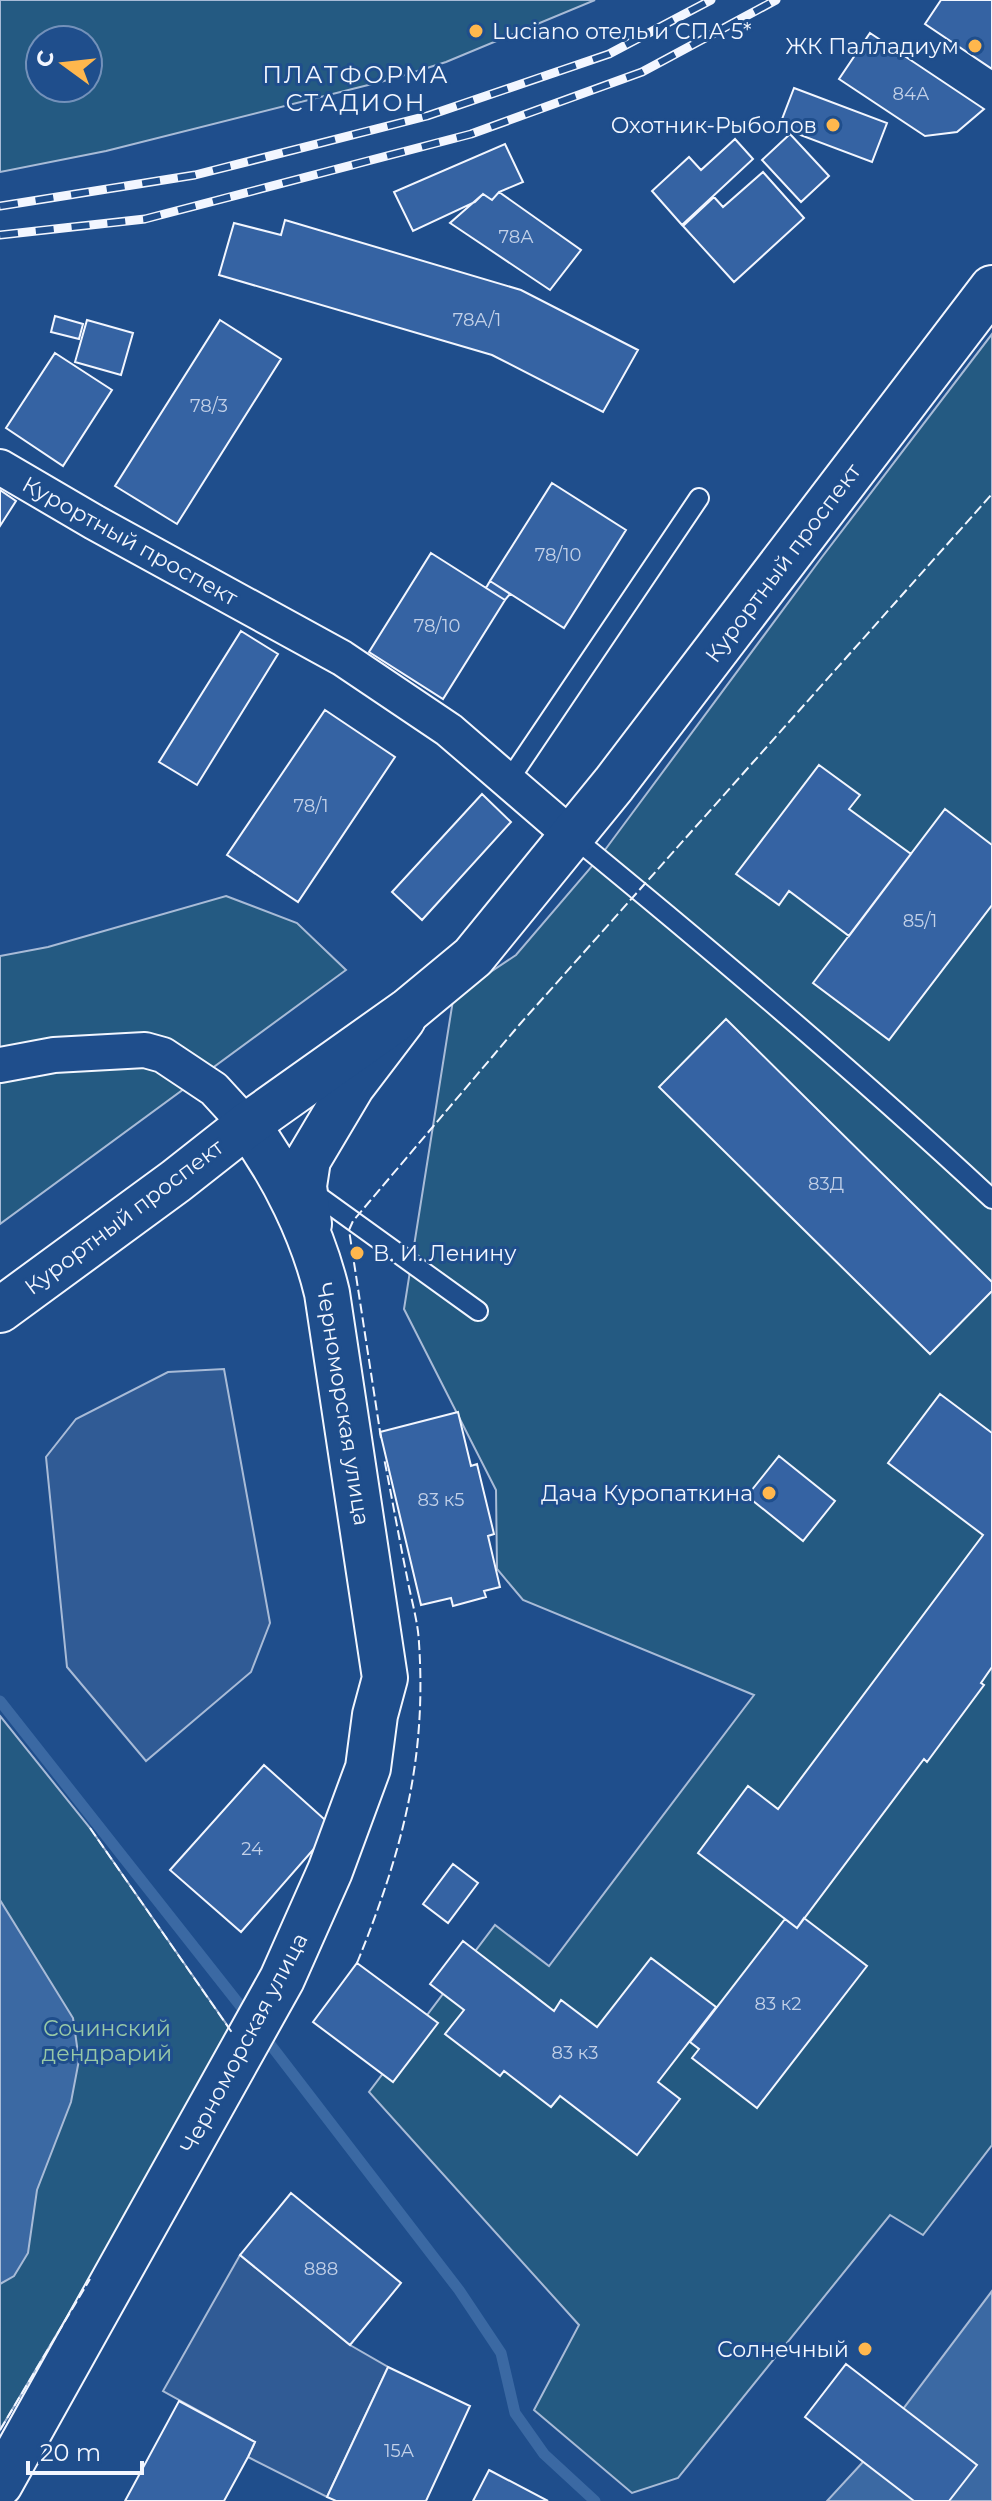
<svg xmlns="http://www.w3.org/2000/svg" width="992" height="2501" font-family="Montserrat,sans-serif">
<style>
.green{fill:#245a82;stroke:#a8bbd7;stroke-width:2;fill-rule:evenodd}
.parking{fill:#305b95;stroke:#a8bbd7;stroke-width:2}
.water{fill:#3b69a3;stroke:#a8bbd7;stroke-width:2}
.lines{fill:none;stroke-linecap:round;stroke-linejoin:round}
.stream{stroke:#3b69a3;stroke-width:11}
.building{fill:#3563a3;stroke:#f2f6ff;stroke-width:2}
.lane-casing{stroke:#f2f6ff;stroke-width:22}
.street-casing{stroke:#f2f6ff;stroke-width:38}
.secondary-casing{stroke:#f2f6ff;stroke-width:48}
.primary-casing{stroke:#f2f6ff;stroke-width:48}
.lane{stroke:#1f4e8c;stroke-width:18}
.street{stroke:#1f4e8c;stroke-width:34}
.secondary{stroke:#1f4e8c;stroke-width:44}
.primary{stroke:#1f4e8c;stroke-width:44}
.rail-casing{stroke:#f2f6ff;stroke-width:9}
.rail{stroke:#1f4e8c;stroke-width:6;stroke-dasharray:18;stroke-linecap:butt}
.fence{stroke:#f2f6ff;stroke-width:2;stroke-dasharray:10 4;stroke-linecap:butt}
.poi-dot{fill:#ffb74d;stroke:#1f4e8c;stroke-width:3}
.labels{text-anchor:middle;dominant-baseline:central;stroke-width:6;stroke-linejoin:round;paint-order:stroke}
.number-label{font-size:18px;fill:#c3d1e8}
.poi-label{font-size:22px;fill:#f2f6ff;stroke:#1f4e8c;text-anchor:end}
.street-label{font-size:22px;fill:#f2f6ff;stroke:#1f4e8c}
.park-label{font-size:22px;fill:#97c8a6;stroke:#1f4e8c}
.neighbourhood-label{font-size:24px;letter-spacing:2px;fill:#f2f6ff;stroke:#1f4e8c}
</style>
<rect width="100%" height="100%" fill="#1f4e8c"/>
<path class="green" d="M0 0H595L446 62 392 79 106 151 0 172ZM40 40H88V88H40Z
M992 334V2145L923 2235 890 2215 678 2478 632 2493 534 2410 579 2325 369 2092 495 1925 549 1966 754 1695 523 1600 497 1569 496 1490 404 1309 453 1000 480 979 516 955 599 858 822 557Z
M226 896 297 923 346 970 0 1224V956L48 947Z
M0 1716 90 1828 234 2035 0 2430Z"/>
<path class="parking" d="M224 1369 270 1623 251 1672 146 1761 67 1667 46 1457 76 1419 168 1372Z
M240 2255 350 2345 388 2367 327 2497 248 2457 255 2442 163 2391Z"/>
<path class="water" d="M0 1900 73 2018 79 2060 71 2102 37 2190 28 2253 14 2276 0 2284Z
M992 2291V2501H827L863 2462Z"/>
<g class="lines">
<path class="stream" d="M0 1701 250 2018
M263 2035 459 2290 501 2353 515 2413 544 2454 595 2501"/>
</g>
<path class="building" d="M941 0H992V69L925 24Z
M870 33 984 109 957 132 925 136 839 79Z
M794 88 887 123 872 162 779 127Z
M790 134 829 176 801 202 762 160Z
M735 139 753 159 682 225 652 191 689 157 701 170Z
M505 144 523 182 499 192 492 200 483 194 475 202 413 231 394 192Z
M763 172 804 218 734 282 683 226 714 197 723 207Z
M499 192 581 250 550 290 450 223 483 194 492 200Z
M285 220 521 290 638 350 603 412 492 355 219 275 234 223 281 235Z
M55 316 83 324 79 339 51 332Z
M87 320 133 333 121 375 75 362Z
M220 320 281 359 177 524 115 486Z
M55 353 112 390 63 466 6 428Z
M552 483 626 530 564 628 490 581Z
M0 490 16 501 0 526Z
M431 553 505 600 443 699 369 652Z
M490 581 510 594 505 600 486 588Z
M241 631 278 654 197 785 159 762Z
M325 710 395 757 298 902 227 855Z
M819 765 860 795 849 809 911 854 849 936 789 891 779 905 736 874Z
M482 794 511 822 422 920 392 892Z
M945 809 992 845V905L889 1040 813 983Z
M726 1019 992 1282V1291L930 1354 659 1087Z
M940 1394 992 1433V1667L981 1683 984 1685 927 1762 924 1759 797 1928 698 1853 748 1786 778 1809 983 1535 888 1463Z
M458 1412 471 1466 477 1464 494 1534 488 1536 500 1587 484 1591 486 1597 453 1606 451 1598 421 1605 380 1432Z
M779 1456 835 1501 803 1541 747 1496Z
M264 1765 333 1827 241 1932 170 1870Z
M453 1864 478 1883 448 1923 423 1904Z
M804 1918 867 1966 757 2108 692 2058 699 2049 690 2042 785 1919 797 1928Z
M463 1941 554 2011 561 2000 597 2027 651 1958 716 2007 658 2082 680 2099 637 2155 560 2096 551 2107 504 2071 500 2076 445 2034 464 2010 430 1984Z
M357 1963 438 2023 393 2082 313 2022Z
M291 2193 401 2283 350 2345 240 2255Z
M846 2364 977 2465 949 2501H914L805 2417Z
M388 2367 470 2406 426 2501H336L327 2497Z
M179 2401 255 2442 248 2457 224 2501H125Z
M489 2470 548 2501H473Z"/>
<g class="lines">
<g class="lane-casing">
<path id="lane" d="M509 780 699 498
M572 836C715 953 857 1073 992 1199
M310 1190 478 1311"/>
</g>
<g class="street-casing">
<path id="street" d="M0 467 94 522 342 658 449 730 572 836
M0 1065 54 1055 145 1050 163 1055 214 1089 247 1125"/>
</g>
<g class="secondary-casing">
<path id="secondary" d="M309 1224 304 1186 308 1160 352 1086 403 1019
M0 2484 282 1979 330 1871 368 1768 375 1715 385 1678 327 1293C313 1234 283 1173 247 1125"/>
</g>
<g class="primary-casing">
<path id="primary" d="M0 1310 176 1181 247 1125 409 1010 473 957 614 784 992 288"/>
</g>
<use href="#lane" class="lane"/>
<use href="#street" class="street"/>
<use href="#secondary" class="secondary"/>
<use href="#primary" class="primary"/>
<g class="rail-casing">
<path id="rail" d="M0 206 195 175 427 116 609 54 711 0
M0 235 145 219 471 134 642 72 776 0"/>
</g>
<use href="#rail" class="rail"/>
<path class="fence" d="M381 1438 349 1230 353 1221 520 1024 992 494
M90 1828 233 2034
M357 1963C401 1855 427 1761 419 1643 418 1621 411 1599 407 1577 399 1538 392 1498 384 1458
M0 2430 90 2279"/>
</g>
<g class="poi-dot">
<circle cx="476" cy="31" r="8"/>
<circle cx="975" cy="46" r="8"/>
<circle cx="833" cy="125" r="8"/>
<circle cx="357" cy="1253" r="8"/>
<circle cx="769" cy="1493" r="8"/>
<circle cx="865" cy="2349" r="8"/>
</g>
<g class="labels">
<g class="number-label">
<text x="911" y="94">84А</text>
<text x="516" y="237">78А</text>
<text x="477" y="320">78А/1</text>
<text x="209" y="406">78/3</text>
<text x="558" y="555">78/10</text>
<text x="437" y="626">78/10</text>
<text x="311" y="806">78/1</text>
<text x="920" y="921">85/1</text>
<text x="826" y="1184">83Д</text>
<text x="441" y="1500">83 к5</text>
<text x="252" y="1849">24</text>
<text x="778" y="2004">83 к2</text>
<text x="575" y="2053">83 к3</text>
<text x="321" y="2269">888</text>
<text x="399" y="2451">15А</text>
</g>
<g class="poi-label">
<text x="492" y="31" text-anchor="start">Luciano отель и СПА 5*</text>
<text x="959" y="46">ЖК Палладиум</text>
<text x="817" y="125">Охотник-Рыболов</text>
<text x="373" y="1253" text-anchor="start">В. И. Ленину</text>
<text x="753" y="1493">Дача Куропаткина</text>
<text x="849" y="2349">Солнечный</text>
</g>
<g class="street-label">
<text transform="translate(130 541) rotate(29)">Курортный проспект</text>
<text transform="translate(783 563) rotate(-53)">Курортный проспект</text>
<text transform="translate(124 1217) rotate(-37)">Курортный проспект</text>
<text transform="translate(343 1404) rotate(81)">Черноморская улица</text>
<text transform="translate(244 2043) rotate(-62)">Черноморская улица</text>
</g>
<g class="park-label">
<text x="107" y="2028">Сочинский<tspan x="107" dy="25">дендрарий</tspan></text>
</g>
<g class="neighbourhood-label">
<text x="356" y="74">ПЛАТФОРМА<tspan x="356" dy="28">СТАДИОН</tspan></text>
</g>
</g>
<g transform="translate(64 64) rotate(285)"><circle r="38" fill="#1f4e8c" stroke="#7391ba" stroke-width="2"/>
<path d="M0-6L14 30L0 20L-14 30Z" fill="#ffb74d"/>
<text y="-12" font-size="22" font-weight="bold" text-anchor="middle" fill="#f2f6ff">С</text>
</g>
<path d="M28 2461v12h114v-12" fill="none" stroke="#f2f6ff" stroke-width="4"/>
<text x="40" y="2461" font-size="24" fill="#f2f6ff" stroke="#1f4e8c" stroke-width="6" paint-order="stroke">20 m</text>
</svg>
